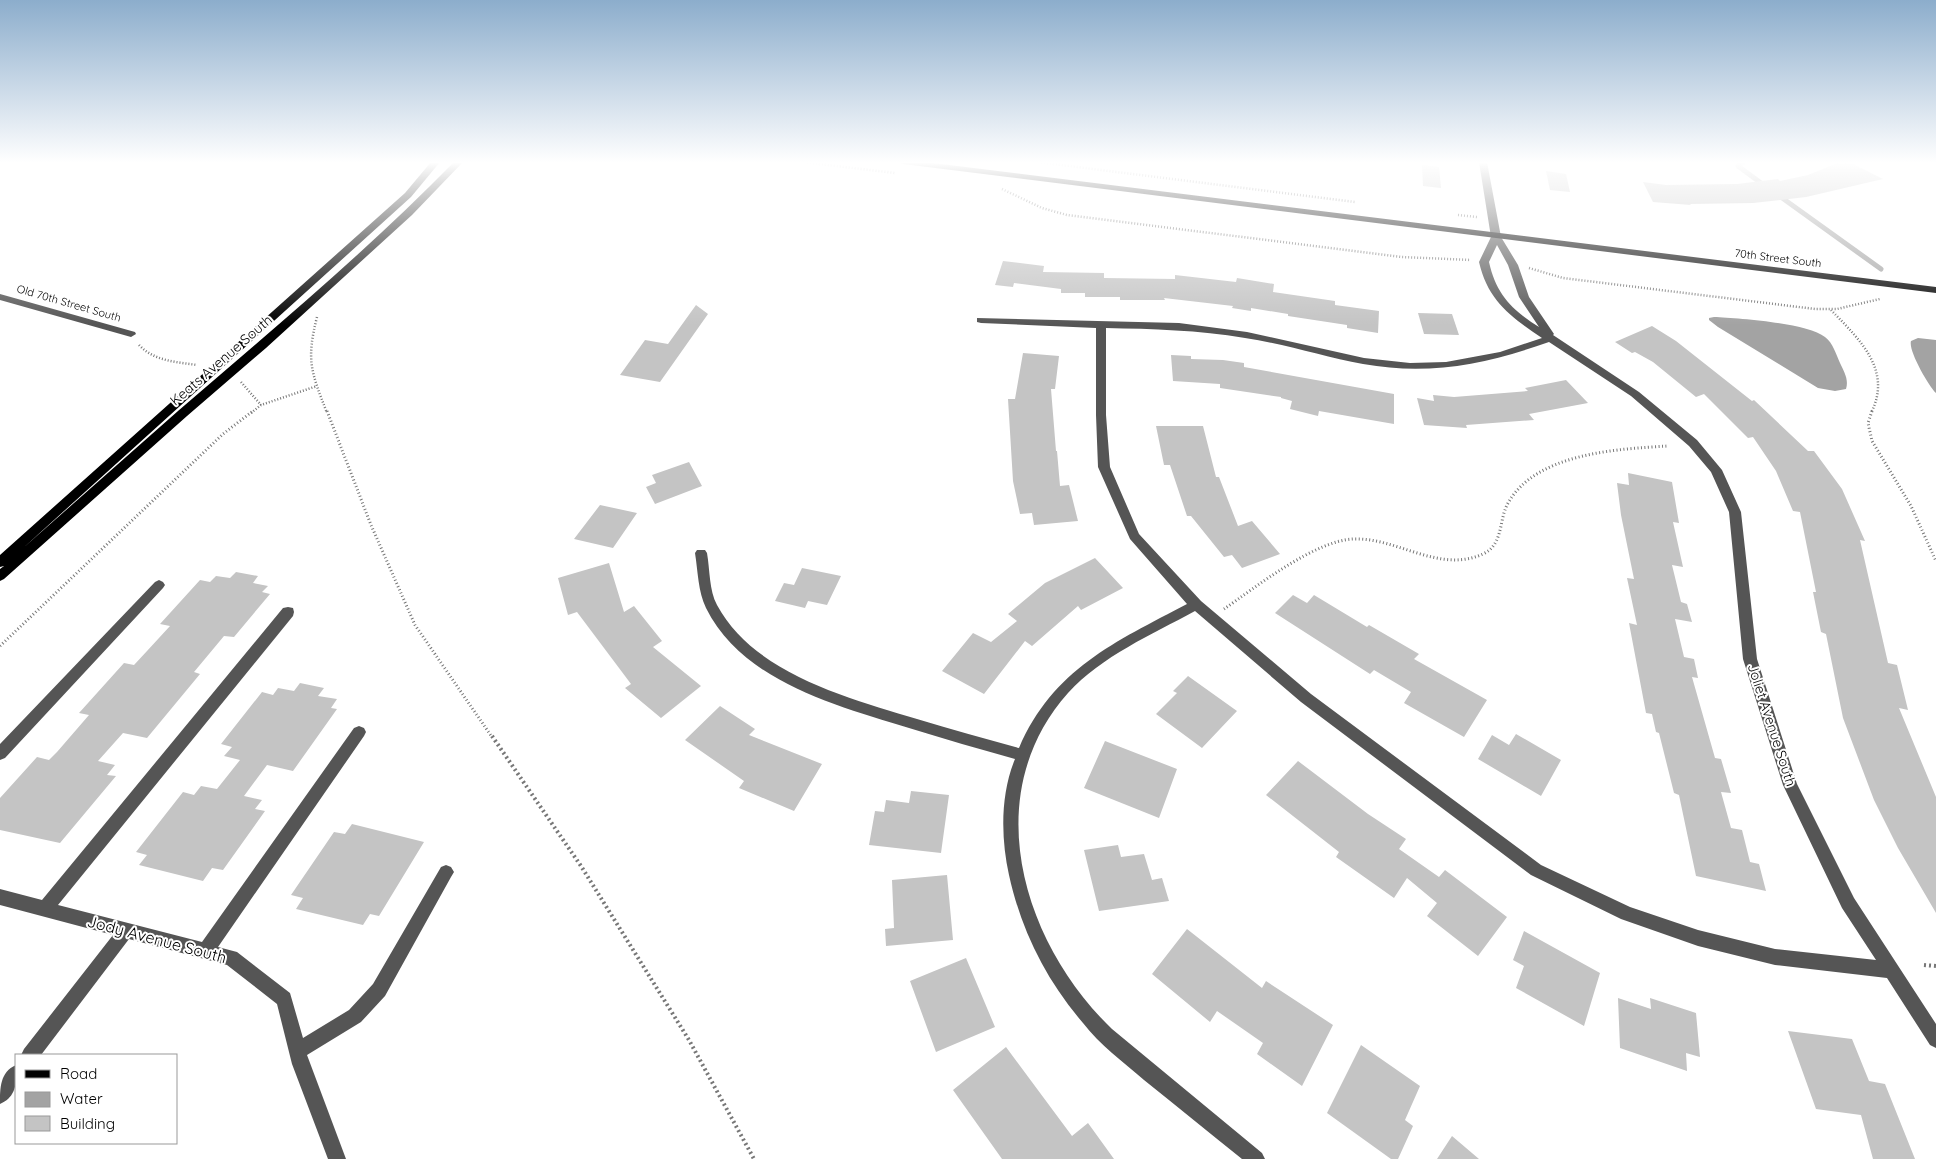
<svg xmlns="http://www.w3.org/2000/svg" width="1936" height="1159" font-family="Quicksand,sans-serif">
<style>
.water{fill:#a3a3a3}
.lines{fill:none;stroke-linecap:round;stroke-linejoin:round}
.stream{stroke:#a3a3a3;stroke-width:5}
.building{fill:#c4c4c4}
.path-far2{stroke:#777;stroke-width:2.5;stroke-dasharray:1 2;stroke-linecap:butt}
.path-far1{stroke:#777;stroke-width:3;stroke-dasharray:1 2.5;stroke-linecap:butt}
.path{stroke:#777;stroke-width:4;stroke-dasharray:2 3;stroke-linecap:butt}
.minor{fill:#555;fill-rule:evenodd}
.major{fill:#000;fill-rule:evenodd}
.labels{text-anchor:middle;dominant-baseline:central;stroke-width:4;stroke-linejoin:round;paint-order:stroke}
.far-street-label{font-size:11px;fill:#000;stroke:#fff}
.street-label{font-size:14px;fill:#000;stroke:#fff}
.near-street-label{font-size:16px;fill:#000;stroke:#fff}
</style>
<rect width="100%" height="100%" fill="#fff"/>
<path class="water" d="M1714 317C1738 318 1807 323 1825 337 1833 343 1836 354 1840 363 1844 372 1849 379 1846 389L1835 391 1818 388 1718 327 1709 320V318Z
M1918 338 1936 340V393C1928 385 1908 350 1911 341Z"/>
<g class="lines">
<path class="stream" d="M1743 162 1738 166 1765 186
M1778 195 1881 269"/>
</g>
<path class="building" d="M1840 162H1849L1883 179 1806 197 1753 203 1690 204 1691 205 1653 202 1643 182 1666 185 1737 184 1778 179 1780 181 1808 175Z
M1422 165 1439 167 1441 188 1423 186Z
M1546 171 1566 174 1570 192 1550 190Z
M1003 261 1044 266 1043 272 1104 273V278L1175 279V275L1236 282 1237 278 1274 284 1273 292 1335 301V305L1379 311 1378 333 1347 328V325L1288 316V314L1251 308V311L1232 308 1233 306 1164 298 1165 300H1120V297H1085V293H1061V289L1014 283 1013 287 995 285Z
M696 305 708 314 660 382 620 375 645 340 668 344Z
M1418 313 1452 314 1459 335 1424 334Z
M1652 326 1676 341 1752 401 1754 400 1808 451H1814L1842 489 1865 541 1860 540 1888 663 1897 665 1908 710 1899 708 1936 797V913L1898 848 1874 800 1843 718 1826 634 1821 632 1813 592H1816L1800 512 1793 511 1776 471 1753 437 1748 438 1704 394 1696 397 1653 362 1635 352 1632 353 1615 342Z
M1023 353 1059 356 1055 389H1051L1056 451H1057L1060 486 1069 485 1078 521 1034 525 1032 513 1020 514 1013 481 1008 399H1015Z
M1171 355 1191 356V359L1223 360 1244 363V367L1394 394V424L1319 411 1318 416 1290 409 1292 401 1281 398V397L1220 388V384L1173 381Z
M1566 380 1588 403 1529 414 1534 420 1466 425 1467 428 1424 425 1417 398 1434 401 1433 395 1454 397 1528 391 1525 388Z
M1156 426H1203L1216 477H1219L1238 526 1252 521 1280 554 1242 568 1232 555 1224 557 1191 516H1187L1170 465H1164Z
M689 462 702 486 655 504 646 487 656 483 652 475Z
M1628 473 1672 482 1679 523 1673 522 1683 567 1672 565 1681 602 1687 604 1692 622 1675 619 1684 657 1694 659 1698 678 1692 677 1715 758 1721 759 1731 793 1721 792 1731 828 1742 830 1750 862 1759 864 1766 891 1696 876 1679 795 1674 793 1659 733 1656 732 1652 714 1646 713 1629 623 1637 625 1627 578 1634 579 1621 515 1617 483 1629 485Z
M600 505 637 513 613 548 574 539Z
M1095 558 1123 588 1081 610 1078 606 1032 646 1025 641 984 694 942 671 973 633 991 642 1017 621 1008 614 1045 583Z
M609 563 624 612 634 606 662 641 653 647 701 686 661 718 625 688 631 684 577 612 568 615 558 578Z
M802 568 841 576 827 605 808 601 805 608 775 601 784 583 794 585Z
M236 572 258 576 253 583 268 586 262 592 270 594 234 637 224 636 194 672 200 674 147 738 123 733 98 761 115 765 107 775 116 776 60 843 0 830V798L37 757 49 760 57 752 89 715 79 713 124 663 134 665 147 651 170 626 160 624 200 580 210 582 216 576 230 578Z
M1293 595 1307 603 1314 595 1367 627 1369 625 1419 654 1414 659 1487 700 1464 737 1404 703 1411 692 1374 670 1370 674 1275 613Z
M1188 676 1237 711 1202 748 1156 714 1177 693 1173 691Z
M300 683 324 688 318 696 337 699 331 708 337 709 293 771 267 765 244 796 262 800 255 809 265 811 223 870 212 868 203 881 139 865 147 855 136 852 183 792 194 795 201 786 217 789 240 760 224 756 232 747 221 744 262 692 273 695 278 688 294 691Z
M720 706 755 729 749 735 822 764 794 811 739 788 744 781 685 740Z
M1516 734 1561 760 1541 796 1478 759 1492 735 1509 745Z
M1105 741 1177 769 1159 818 1084 788Z
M1298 761 1368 814 1406 839 1399 849 1439 877 1445 870 1507 917 1478 956 1427 916 1437 903 1407 878 1394 898 1336 857 1339 852 1266 795Z
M911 791 949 795 941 853 869 845 875 811 884 812 886 800 909 803Z
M352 824 424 842 379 916 370 914 363 925 296 909 303 898 291 895 334 832 345 834Z
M1118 845 1121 857 1144 854 1152 880 1162 878 1169 901 1099 911 1084 850Z
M947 875 953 940 886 946 885 929 894 928 892 880Z
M1187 929 1262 988 1266 981 1333 1025 1302 1086 1257 1054 1263 1043 1217 1011 1210 1022 1152 974Z
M1524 931 1600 973 1584 1026 1516 988 1524 966 1513 960Z
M966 958 995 1027 936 1052 910 981Z
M1618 998 1651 1009 1650 998 1696 1013 1700 1057 1686 1053 1687 1071 1620 1048Z
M1788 1031 1852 1039 1869 1081 1885 1084 1915 1159H1873L1861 1115 1816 1109Z
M1361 1045 1420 1086 1405 1120 1413 1126 1398 1159H1391L1327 1113Z
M1006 1047 1072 1136 1088 1123 1114 1159H1002L953 1090Z
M1452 1136 1479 1159H1437Z"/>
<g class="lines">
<path class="path-far2" d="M804 162 895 173
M1038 162 1355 202
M1002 189 1042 208 1067 215 1402 257 1471 260
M1458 215 1477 217
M1529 268 1563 278 1815 309H1837L1880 299
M1831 310C1859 339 1893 370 1871 413
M317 317C306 361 311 371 327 413
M139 345C154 361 176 362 197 365
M241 382 261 405
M251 413 261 405 317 386"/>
<path class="path-far1" d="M327 411 371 525 415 625 492 737
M1872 411 1868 423 1872 441 1911 506 1936 561
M1224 609C1256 587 1314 541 1353 539 1397 537 1439 574 1483 554 1503 545 1499 521 1507 505 1534 453 1617 449 1668 446
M0 646 223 434 253 411"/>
<path class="path" d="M492 736 581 866 689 1040 754 1159
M1924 965 1936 966"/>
<path class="minor" d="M1479 162H1487L1501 237 1518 265 1529 297 1554 334 1553 335 1639 392 1697 440 1722 470 1741 512 1757 659 1797 784 1854 898 1936 1024V1048L1930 1045 1887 978 1775 965 1698 946 1621 919 1531 875 1301 702 1195 611C1151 635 1102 656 1068 693 977 795 1023 944 1112 1029L1262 1153 1265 1159H1242C1209 1133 1177 1106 1144 1080 1123 1062 1100 1045 1083 1023 1046 980 1021 930 1009 875 1001 839 1000 795 1015 759 980 749 944 739 909 728 837 706 743 682 706 608 698 591 698 572 695 553L697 550H705L707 553C710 570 709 590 717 605 754 674 849 698 917 719 951 729 985 739 1019 748 1053 669 1115 642 1187 604L1130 539 1098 467 1096 415V328L981 323 977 322V318L1179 323 1247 332 1364 358 1410 363 1446 362 1500 352 1542 338C1511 317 1488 301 1479 262L1491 237ZM1497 245 1508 265 1519 297 1539 327C1512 310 1496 294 1489 262ZM1106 328C1153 329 1198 330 1245 338 1285 344 1324 357 1363 364 1430 376 1486 364 1549 342L1631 396 1689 446 1711 472 1729 512 1743 659 1783 785 1842 908 1876 960 1775 949 1698 930 1630 907 1541 865 1311 694 1201 601 1139 534 1110 467 1106 415Z
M0 294 135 332 136 334 131 337 0 300Z
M159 580 163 582 165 585 163 588 5 758 0 760V744L155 582Z
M288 607 293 608 294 612 293 616 58 905 202 942 354 728 359 726 364 728 366 732 364 736 218 947 237 952 290 993 303 1038 349 1010 373 984 441 867 446 865 451 867 454 872 451 877 385 996 361 1022 307 1055 346 1159H328L292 1064 277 1004 227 965 129 939 41 1055H21L24 1049 113 935 0 905V889L42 900 283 608Z
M16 1065C17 1081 17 1097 0 1104 0 1088 0 1072 16 1065Z"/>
<path class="major" d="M431 162H440L411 197 22 549C74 503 126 457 178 411 272 330 367 251 454 162H463L412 215 266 348 187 416 4 579 0 581V569L4 566 0 567V555L405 193Z
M899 162H925L1936 287V293L903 164Z"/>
</g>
<linearGradient id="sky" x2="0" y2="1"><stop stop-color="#8cadcc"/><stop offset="0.5" stop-color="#fff"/><stop offset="1" stop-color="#fff" stop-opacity="0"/></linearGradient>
<rect width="1936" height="325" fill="url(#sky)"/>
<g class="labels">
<g class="far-street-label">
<text transform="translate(1778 258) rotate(7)">70th Street South</text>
<text transform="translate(69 303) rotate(16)">Old 70th Street South</text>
</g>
<g class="street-label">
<text transform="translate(221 360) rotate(-41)">Keats Avenue South</text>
<text transform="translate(1772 725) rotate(72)">Joliet Avenue South</text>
</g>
<g class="near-street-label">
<text transform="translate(157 939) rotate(15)">Jody Avenue South</text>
</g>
</g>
<rect x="15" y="1054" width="162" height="90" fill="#ffffff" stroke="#999999"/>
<rect x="25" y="1070" width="25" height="8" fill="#000000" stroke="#999999"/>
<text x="60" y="1079" font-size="15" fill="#000000">Road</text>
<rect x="25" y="1092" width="25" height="15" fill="#a3a3a3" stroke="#999999"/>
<text x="60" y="1104" font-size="15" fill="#000000">Water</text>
<rect x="25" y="1116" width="25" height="15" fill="#c4c4c4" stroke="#999999"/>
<text x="60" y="1129" font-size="15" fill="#000000">Building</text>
</svg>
